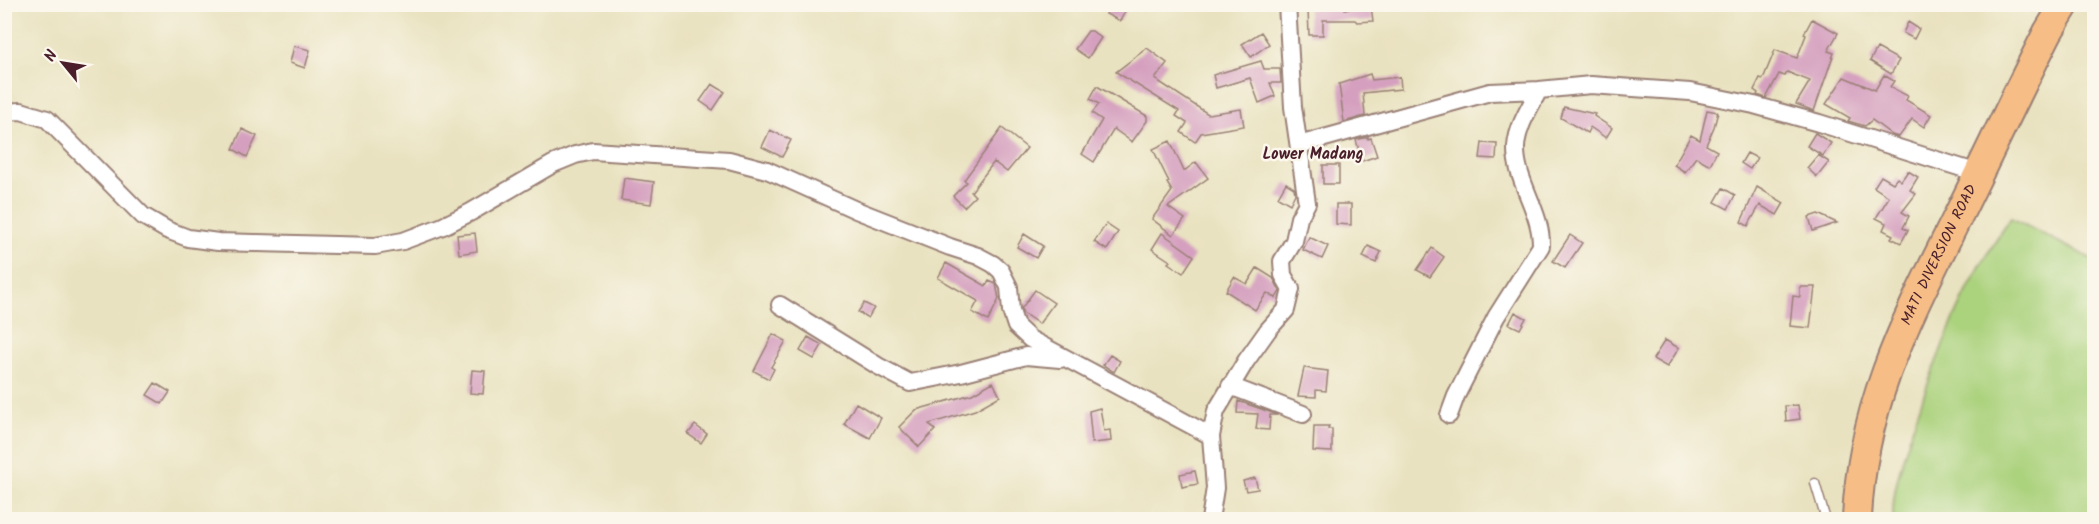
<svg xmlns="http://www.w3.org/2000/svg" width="2099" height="524" font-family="Kalam,sans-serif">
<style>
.green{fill:#abd27d;stroke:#7a7854;stroke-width:1.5}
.building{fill:#d5a0bf}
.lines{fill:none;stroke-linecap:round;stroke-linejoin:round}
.service-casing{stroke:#9a8076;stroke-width:11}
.minor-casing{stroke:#9a8076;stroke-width:20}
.trunk-casing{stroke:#9a8076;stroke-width:32}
.service{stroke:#fff;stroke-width:8}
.minor{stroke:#fff;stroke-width:16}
.trunk{stroke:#f6be86;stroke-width:28}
.labels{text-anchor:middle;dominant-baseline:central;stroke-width:5;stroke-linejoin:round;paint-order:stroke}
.street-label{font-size:15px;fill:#4a1f2b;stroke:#fbf7ec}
.neighbourhood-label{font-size:16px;font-weight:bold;fill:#4a1f2b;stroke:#fbf7ec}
</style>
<rect width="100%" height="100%" fill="#fbf7ec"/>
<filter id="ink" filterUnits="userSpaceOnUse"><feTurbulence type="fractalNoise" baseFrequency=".0167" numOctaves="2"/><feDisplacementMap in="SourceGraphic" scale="12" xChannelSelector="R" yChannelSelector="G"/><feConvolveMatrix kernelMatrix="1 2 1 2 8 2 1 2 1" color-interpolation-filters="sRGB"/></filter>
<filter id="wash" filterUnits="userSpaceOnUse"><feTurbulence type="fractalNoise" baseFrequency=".008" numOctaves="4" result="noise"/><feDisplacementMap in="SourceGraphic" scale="24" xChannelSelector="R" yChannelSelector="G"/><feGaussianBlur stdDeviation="1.35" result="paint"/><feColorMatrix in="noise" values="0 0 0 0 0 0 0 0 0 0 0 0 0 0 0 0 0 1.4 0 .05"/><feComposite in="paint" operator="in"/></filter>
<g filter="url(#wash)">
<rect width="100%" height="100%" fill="#e9e2c0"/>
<path class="green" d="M2011 218 2094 260V519H1893C1892 489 1903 459 1912 430 1930 375 1951 319 1979 268 1989 251 2000 234 2011 218Z"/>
<g id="blocks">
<path class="building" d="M1111 4H1129L1120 21 1106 14Z
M1333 6H1345V9L1371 6 1373 21 1357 22 1355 20H1323V35H1309L1308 9Z
M1812 19 1838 33 1828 51 1834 53 1814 111 1796 104 1810 81 1787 72 1785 76 1779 74 1766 98 1757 95 1758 93 1754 90 1760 78 1763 79 1775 50 1797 58 1806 35 1804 34Z
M1908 22 1919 29 1914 39 1903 33Z
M1088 31H1092L1101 38 1088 58 1075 49Z
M1261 32 1269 44 1251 57 1242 44Z
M294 46 310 50 305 68 290 63Z
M1147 48 1167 63 1155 79 1208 114 1241 109 1244 126 1201 133 1195 142 1181 132 1187 123 1176 116 1179 111 1116 72Z
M1877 48 1899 60 1891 74 1870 61Z
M1261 61 1264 69H1280L1281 83H1270L1275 96 1259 103 1250 78 1216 88 1213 75Z
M1370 74 1372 80 1400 77 1401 89 1363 93 1365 116 1344 122 1339 84Z
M1884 75 1894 81 1890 87 1908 96 1906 100 1931 115 1924 127 1912 119 1899 137 1892 135 1872 120 1865 126 1848 121 1850 118 1826 104 1844 77 1875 90Z
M712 84 725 92 713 110 700 101Z
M1097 86 1147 116V121L1132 142 1114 129 1094 162 1082 154 1102 120 1092 113 1099 104 1090 99Z
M1564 107 1595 114 1594 116 1612 128 1606 138 1590 127 1587 133 1561 118Z
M1707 110 1718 112 1714 127 1706 145 1717 151 1710 165 1696 157 1685 172 1674 165 1691 135 1700 140Z
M1002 128 1027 148 1007 172 994 162 971 192 975 196 964 207 953 196 967 182 964 180Z
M242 129 257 136 247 157 233 149Z
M770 130 791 140 782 157 762 147Z
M1815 133 1831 143 1823 156 1807 146Z
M1368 137V139L1371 138 1377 156 1362 161 1356 140Z
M1170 141 1184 171 1196 162 1208 178 1168 207 1185 219 1173 235 1152 219 1172 191 1167 183 1169 182 1153 149Z
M1482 143 1497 144 1496 159 1480 158Z
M1747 153 1757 158 1750 169 1741 163Z
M1818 155 1829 162 1817 177 1807 168Z
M1323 165H1339V184H1323Z
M1908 171 1918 177 1910 190 1916 194 1902 212 1909 216 1903 228 1908 230 1901 243 1891 238 1893 235 1883 230 1886 223 1876 218 1889 197 1874 187 1881 176 1893 183 1897 178 1901 181Z
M624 178 654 182 651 204 621 200Z
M1286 183 1294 188 1295 194 1290 204 1278 197Z
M1757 187 1784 203 1777 215 1760 205 1748 226 1741 222Z
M1723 188 1735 195 1728 209 1715 202Z
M1336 204H1351V225L1336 224Z
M1818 214 1837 223 1813 231 1809 217Z
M1106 224 1118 232 1107 250 1094 242Z
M475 233 477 251 459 254 457 235Z
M1162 233 1194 256 1183 273 1168 263 1170 261 1152 249Z
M1024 234 1043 246 1036 258 1017 247Z
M1570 235 1582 243 1565 268 1553 261Z
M1309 237 1328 246 1322 259 1303 250Z
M1368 246 1381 252 1376 263 1363 257Z
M1432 248 1444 257 1430 277 1417 270Z
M946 263 986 286 989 281 996 284 999 299 988 321 972 312 978 301 938 278Z
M1257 268 1273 278 1280 291 1276 298 1267 293 1255 310 1226 291 1234 277 1247 284Z
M1800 287H1815L1810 328 1790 326 1793 296 1800 297Z
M1035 290 1054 303 1039 324 1023 313 1021 309Z
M864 303 874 308 868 318 858 312Z
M1515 312 1526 318 1520 329 1509 324Z
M773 334 786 341 771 367 774 369 769 379 754 371Z
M808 337 822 345 814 359 800 351Z
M1665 340 1679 348 1667 367 1653 359Z
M1110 355 1120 361 1114 372 1103 365Z
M1304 368 1328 371 1326 391 1316 390V397L1298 396Z
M472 370 485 371 483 394 470 393Z
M993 382 1000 396 975 410 929 424 935 430 919 447 899 427 916 410 972 394Z
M155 383 170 392 162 404 147 395Z
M1238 401 1278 415H1270L1269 430 1256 429 1258 414 1237 413Z
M856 403 881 418 870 438 844 424Z
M1798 405 1800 419 1786 421 1785 406Z
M1100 408 1104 431 1110 430 1111 441 1092 443 1089 411Z
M695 425 707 434 701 443 688 434Z
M1314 426H1329L1328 429H1332V452L1313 451Z
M1195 471 1198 484 1182 487 1180 474Z
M1255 478 1258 489 1246 491 1243 481Z"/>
</g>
</g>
<g filter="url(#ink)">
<use href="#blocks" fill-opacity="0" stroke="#9a8076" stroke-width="1.5"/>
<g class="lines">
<g class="service-casing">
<path id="service" d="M1815 483 1826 520"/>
</g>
<g class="minor-casing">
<path id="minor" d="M4 112 21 111 47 119 143 216 167 230 188 238 218 242 375 246 403 241 443 226 471 212 553 164 575 155 593 151 729 160 767 170 856 210 950 247 978 256 993 264 1001 271 1009 287 1011 311 1016 326 1030 339 1211 436
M1299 145 1490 92 1539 90 1591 85 1690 92 1754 105 1819 123 1978 173
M780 305 878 366 910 383 961 373 1026 356 1060 359
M1230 386 1303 414
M1449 415 1456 396 1496 317 1541 246C1542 211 1515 182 1516 147 1517 127 1530 107 1539 90
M1210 520 1215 488 1211 436 1216 411 1246 361 1268 330 1286 310 1291 289 1283 275 1282 261 1294 241 1299 218 1307 203 1293 107 1287 4"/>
</g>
<g class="trunk-casing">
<g id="trunk">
<path id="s1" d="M1857 520C1861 404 1908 317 1958 216 1988 155 2017 93 2048 32L2065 4"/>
</g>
</g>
<use href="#service" class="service"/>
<use href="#minor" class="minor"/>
<use href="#trunk" class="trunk"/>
</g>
</g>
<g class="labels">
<g class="street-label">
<text stroke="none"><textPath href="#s1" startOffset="280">MATI DIVERSION ROAD</textPath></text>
</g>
<g class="neighbourhood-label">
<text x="1313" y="154">Lower Madang</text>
</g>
</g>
<rect width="2099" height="524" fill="none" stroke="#fbf7ec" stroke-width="24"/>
<g transform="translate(63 63) rotate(300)" stroke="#fbf7ec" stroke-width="4.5" paint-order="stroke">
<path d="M0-4.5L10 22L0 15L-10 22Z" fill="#4a1f2b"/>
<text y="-9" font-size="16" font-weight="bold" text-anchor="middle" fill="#4a1f2b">N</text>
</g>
</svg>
